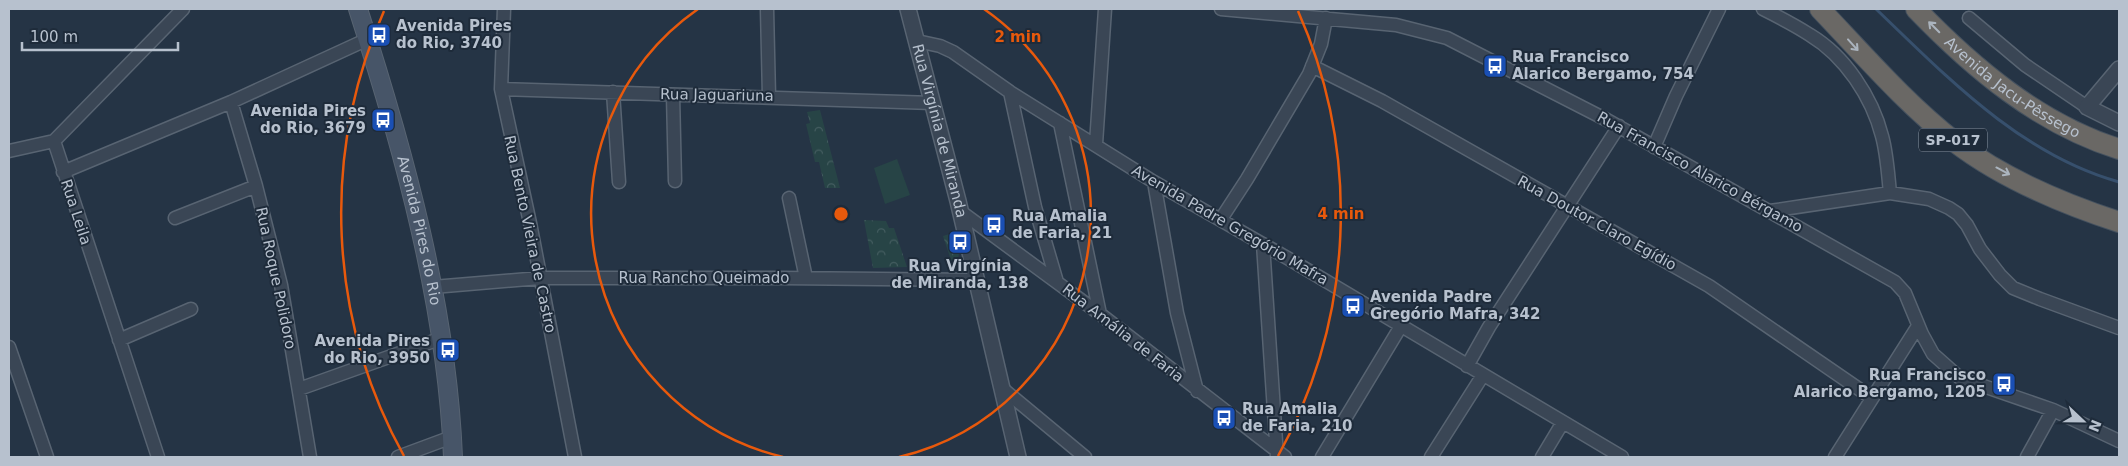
<svg xmlns="http://www.w3.org/2000/svg" width="2128" height="466" font-family="'DejaVu Sans',sans-serif">
<style>
.park{fill:url(#park-crowns)}
.pitch{fill:#274446}
.lines{fill:none;stroke-linecap:round;stroke-linejoin:round}
.stream{stroke:#37506d;stroke-width:3}
.minor-casing{stroke:#586472;stroke-width:15}
.tertiary-casing{stroke:#586472;stroke-width:18}
.secondary-casing{stroke:#586472;stroke-width:20}
.trunk-casing{stroke:#44515f;stroke-width:22}
.minor{stroke:#3a4655;stroke-width:12}
.tertiary{stroke:#3a4655;stroke-width:15}
.secondary{stroke:#475568;stroke-width:18}
.trunk{stroke:#6a6865;stroke-width:20}
.oneway{stroke:#abb4be}
.ring{fill:none;stroke:#e8590c;stroke-width:2.5}
.labels{text-anchor:middle;dominant-baseline:central;stroke-width:4;stroke-linejoin:round;paint-order:stroke}
.shield{fill:#1e2b3a;stroke:#8994a2;stroke-width:1}
.shield-label{font-size:14px;font-weight:bold;fill:#b7c1ce}
.poi-label{font-size:15px;font-weight:bold;fill:#b7c1ce;stroke:#1e2b3a;text-anchor:start}
.street-label{font-size:15px;fill:#b7c1ce;stroke:#1e2b3a}
.centre{fill:#e8590c;stroke:#1e2b3a;stroke-width:2.5}
.ring-label{font-size:15px;text-anchor:middle;font-weight:bold;fill:#e8590c;stroke:#1e2b3a;stroke-width:4;stroke-linejoin:round;paint-order:stroke}
</style>
<defs>
<pattern id="park-crowns" width="20" height="18" patternUnits="userSpaceOnUse" patternTransform="scale(1.25)"><rect width="20" height="18" fill="#274446"/><path d="M2 6a3 3 0 1 1 6 0M12 15a3 3 0 1 1 6 0" fill="none" stroke="#445d60"/></pattern>
</defs>
<rect width="100%" height="100%" fill="#253445"/>
<path class="park" d="M820 110 840 188H825L819 162H815L806 124 810 123 807 112Z
M864 220 886 221 889 228H894L907 267 873 268Z
M956 232 959 253 957 266H953L943 236Z"/>
<path class="pitch" d="M897 159 910 195 885 204 874 168Z"/>
<g class="lines">
<path class="stream" d="M1876 9C1947 77 2021 155 2119 182"/>
<g class="minor-casing">
<path id="minor" d="M504 9 501 89 530 223 575 457
M767 9 769 97
M1221 9 1396 25 1447 38 1607 120 1895 282 1905 293 1922 334 1933 354 1960 378 2053 410 2119 441
M1763 9C1779 17 1795 25 1810 35 1845 56 1872 97 1882 136 1887 154 1888 174 1890 193
M1969 18 2025 65 2087 107
M917 41 940 46 953 52 1010 92 1154 182 1289 259 1622 457
M1312 66 1382 101 1709 286 1872 398
M501 89 933 103
M613 92 619 182
M1010 92 1035 207 1057 282
M673 95 675 181
M231 102 256 186 281 285 310 457
M1060 123 1100 314
M54 141 158 457
M1096 144 1105 9
M1654 147 1676 96 1719 9
M9 151 54 141 183 9
M63 172 231 102 368 39
M1154 182 1177 313 1197 391
M789 198 806 278
M960 211 1100 314 1285 457
M1770 211 1890 193 1929 199 1949 208 1958 214 1967 225 1980 249 2000 275 2013 288 2040 299 2119 328
M175 218 256 186
M1221 219 1247 179 1309 74 1321 44 1326 18
M1263 244 1277 457
M433 287 540 278H782L976 280
M119 340 191 309
M9 347 47 457
M1467 366 1489 327 1619 126
M299 389 442 338
M1003 389 1085 457
M398 457 452 437
M1322 457 1401 326
M1431 457 1483 375
M1542 457 1563 422
M1835 457 1918 326
M2027 457 2053 410"/>
</g>
<g class="tertiary-casing">
<g id="tertiary">
<path id="s1" d="M908 9 958 201 1018 457"/>
<path d="M2119 69 2087 107 2119 123"/>
</g>
</g>
<g class="secondary-casing">
<g id="secondary">
<path id="s2" d="M358 9C404 151 447 307 453 457"/>
</g>
</g>
<g class="trunk-casing">
<g id="trunk">
<path d="M1820 9C1864 55 1905 103 1955 142 2002 178 2064 204 2119 222"/>
<path id="s3" d="M1916 9C1973 68 2039 124 2119 149"/>
</g>
</g>
<use href="#minor" class="minor"/>
<use href="#tertiary" class="tertiary"/>
<use href="#secondary" class="secondary"/>
<use href="#trunk" class="trunk"/>
</g>
<defs><path id="oneway-shaft" d="M-6 0H5M1.5-3L5.5 0L1.5 3" fill="none" stroke-width="1.6" stroke-linecap="round" stroke-linejoin="round" transform="scale(1.25)"/></defs>
<g class="oneway">
<use href="#oneway-shaft" transform="translate(1934 27) rotate(-135)"/>
<use href="#oneway-shaft" transform="translate(1853 45) rotate(48)"/>
<use href="#oneway-shaft" transform="translate(2003 171) rotate(28)"/>
</g>
<g class="ring">
<path d="M783 457A250 250 0 0 1 698 9M984 9A250 250 0 0 1 899 457"/>
<path d="M404 456A500 500 0 0 1 384 11M1298 11A500 500 0 0 1 1278 456"/>
</g>
<defs>
<g id="bus-square" transform="scale(1.25)"><rect x="-9" y="-9" width="18" height="18" rx="4" fill="#1a4fb4" stroke="#1e2b3a"/><path d="M-5-6H5V4H4V6H2V4H-2V6H-4V4H-5ZM-3.5-4V0h7V-4ZM-3.5 1.2v1.5H-2V1.2ZM2 1.2v1.5H3.5V1.2Z" fill="#fff"/></g>
</defs>
<g fill-rule="evenodd">
<use href="#bus-square" x="379" y="35"/>
<use href="#bus-square" x="1495" y="66"/>
<use href="#bus-square" x="383" y="120"/>
<use href="#bus-square" x="994" y="225"/>
<use href="#bus-square" x="960" y="242"/>
<use href="#bus-square" x="1353" y="306"/>
<use href="#bus-square" x="448" y="350"/>
<use href="#bus-square" x="2004" y="384"/>
<use href="#bus-square" x="1224" y="418"/>
</g>
<g class="labels">
<rect class="shield" x="1919" y="128.5" width="68" height="23" rx="4"/>
<g class="shield-label">
<text x="1953" y="140">SP-017</text>
</g>
<g class="poi-label">
<text x="396" y="26">Avenida Pires<tspan x="396" dy="17">do Rio, 3740</tspan></text>
<text x="1512" y="57">Rua Francisco<tspan x="1512" dy="17">Alarico Bergamo, 754</tspan></text>
<text x="366" y="111" text-anchor="end">Avenida Pires<tspan x="366" dy="17">do Rio, 3679</tspan></text>
<text x="1012" y="216">Rua Amalia<tspan x="1012" dy="17">de Faria, 21</tspan></text>
<text x="960" y="266" text-anchor="middle">Rua Virgínia<tspan x="960" dy="17">de Miranda, 138</tspan></text>
<text x="1370" y="297">Avenida Padre<tspan x="1370" dy="17">Gregório Mafra, 342</tspan></text>
<text x="430" y="341" text-anchor="end">Avenida Pires<tspan x="430" dy="17">do Rio, 3950</tspan></text>
<text x="1986" y="375" text-anchor="end">Rua Francisco<tspan x="1986" dy="17">Alarico Bergamo, 1205</tspan></text>
<text x="1242" y="409">Rua Amalia<tspan x="1242" dy="17">de Faria, 210</tspan></text>
</g>
<g class="street-label">
<text stroke="none"><textPath href="#s3" startOffset="125">Avenida Jacu-Pêssego</textPath></text>
<text transform="translate(717 95) rotate(1)">Rua Jaguariuna</text>
<text stroke="none"><textPath href="#s1" startOffset="126">Rua Virgínia de Miranda</textPath></text>
<text transform="translate(1700 172) rotate(29)">Rua Francisco Alarico Bérgamo</text>
<text transform="translate(76 212) rotate(72)">Rua Leila</text>
<text transform="translate(1597 223) rotate(29)">Rua Doutor Claro Egídio</text>
<text transform="translate(1230 225) rotate(30)">Avenida Padre Gregório Mafra</text>
<text stroke="none"><textPath href="#s2" startOffset="230">Avenida Pires do Rio</textPath></text>
<text transform="translate(530 234) rotate(78)">Rua Bento Vieira de Castro</text>
<text transform="translate(276 278) rotate(78)">Rua Roque Polidoro</text>
<text x="704" y="278">Rua Rancho Queimado</text>
<text transform="translate(1123 333) rotate(38)">Rua Amália de Faria</text>
</g>
</g>
<circle cx="841" cy="214" r="8" class="centre"/>
<g class="ring-label">
<text x="1018" y="42">2 min</text>
<text x="1341" y="219">4 min</text>
</g>
<rect width="2128" height="466" fill="none" stroke="#b7c1ce" stroke-width="20"/>
<g transform="translate(2083 421) rotate(112)" stroke="#1e2b3a" stroke-width="4" paint-order="stroke">
<path d="M0-4L9 19L0 12L-9 19Z" fill="#b7c1ce"/>
<text y="-8" font-size="14" font-weight="bold" text-anchor="middle" fill="#b7c1ce">N</text>
</g>
<path d="M22 42v8h156v-8" fill="none" stroke="#b7c1ce" stroke-width="2.5"/>
<text x="30" y="42" font-size="15" fill="#b7c1ce" stroke="#1e2b3a" stroke-width="4" paint-order="stroke">100 m</text>
</svg>
